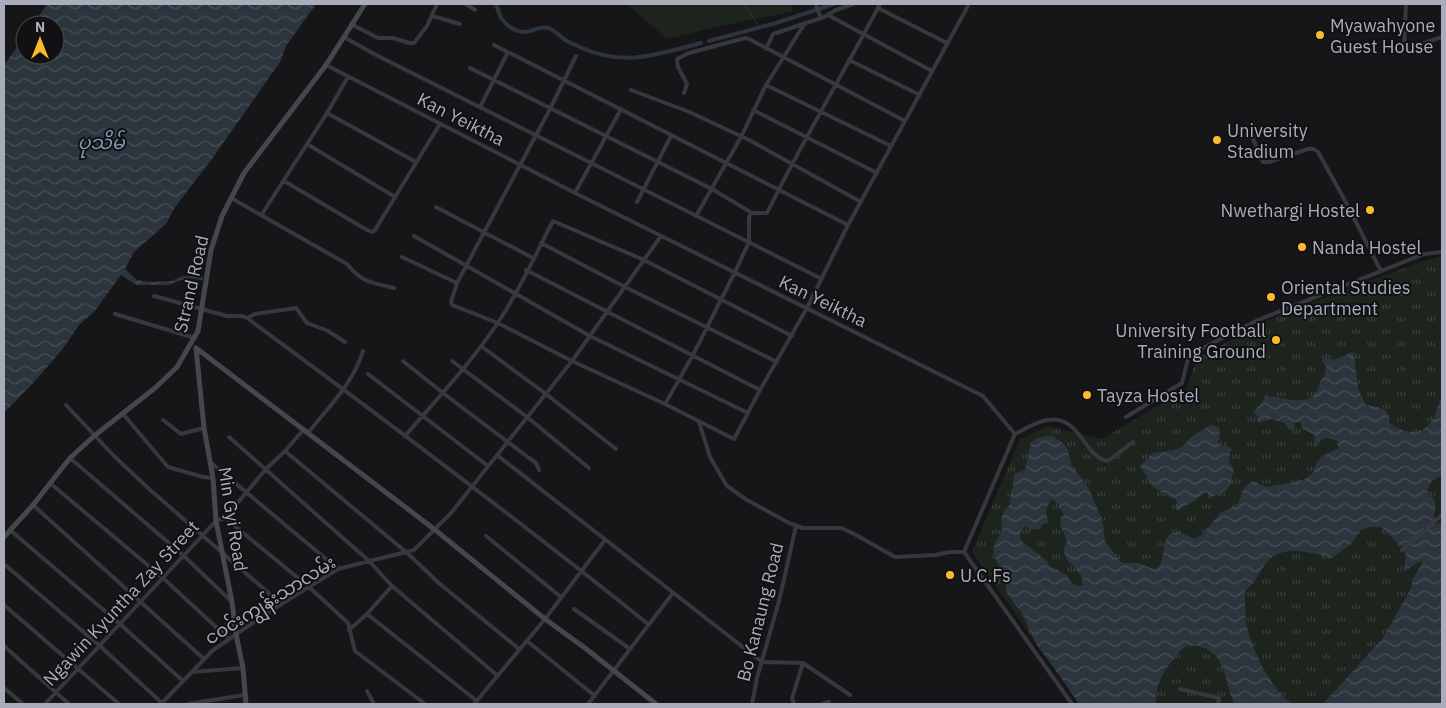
<svg xmlns="http://www.w3.org/2000/svg" width="1446" height="708" font-family="'IBM Plex Sans','Noto Sans Myanmar',sans-serif">
<style>
.grass{fill:#1c241d}
.park{fill:url(#park-tufts)}
.water{fill:url(#water-waves);fill-rule:evenodd}
.lines{fill:none;stroke-linecap:round;stroke-linejoin:round}
.stream{stroke:#2c353d;stroke-width:1}
.canal{stroke:#2c353d;stroke-width:4}
.street{stroke:#37383e;stroke-width:4}
.secondary{stroke:#45474e;stroke-width:5}
.poi-dot{fill:#fbbb2c;stroke:#111114;stroke-width:2}
.labels{text-anchor:middle;dominant-baseline:central;stroke-width:4;stroke-linejoin:round;paint-order:stroke}
.poi-label{font-size:18px;fill:#a8adb9;stroke:#111114;text-anchor:start}
.street-label{font-size:18px;fill:#a8adb9;stroke:#111114}
.water-label{font-size:19px;font-style:italic;fill:#7d9ab6;stroke:#111114}
</style>
<defs>
<pattern id="park-tufts" width="24" height="20" patternUnits="userSpaceOnUse" patternTransform="scale(1.25)"><rect width="24" height="20" fill="#1c241d"/><path d="M3 7l-1-3M5 7V3M7 7l1-3M15 17l-1-3M17 17v-4M19 17l1-3" fill="none" stroke="#3a413c"/></pattern>
<pattern id="water-waves" width="16" height="10" patternUnits="userSpaceOnUse" patternTransform="scale(1.25)"><rect width="16" height="10" fill="#2c353d"/><path d="M0 5q4-4 8 0t8 0" fill="none" stroke="#485057"/></pattern>
</defs>
<rect width="100%" height="100%" fill="#161619"/>
<path class="grass" d="M627 4H792V12L720 26 667 39Z"/>
<path class="park" d="M1442 256V704H1079L972 552 1020 439 1047 426 1102 439 1186 389 1197 358 1283 313 1424 261Z"/>
<path class="water" d="M47 4H316L286 46 280 62 212 159 175 207 166 224 134 252 125 269 137 280 150 282 171 281 183 276H203L202 280 187 278 168 285H137L121 275 94 312 79 325 62 350 33 383 4 413V65L25 36V55H55V25H33Z
M1352 352 1354 354 1358 388 1365 404C1376 408 1391 406 1389 423 1393 426 1398 428 1403 430 1429 440 1436 414 1442 394V475L1432 481 1427 490C1429 494 1433 498 1435 502 1437 511 1430 517 1437 524L1442 522V704H1323L1383 638 1411 588 1413 579 1423 562 1420 561 1404 572 1406 555 1401 546 1381 527H1370L1360 530 1351 544 1332 558C1310 553 1283 543 1266 563 1259 573 1255 583 1245 591 1245 602 1245 612 1246 623 1251 648 1271 690 1292 704L1262 703 1235 704C1226 690 1227 666 1214 654 1207 648 1193 642 1185 647 1182 648 1179 653 1177 655 1165 669 1154 685 1156 704H1079L1060 676 1036 644 1022 613 1015 605 1006 590 1005 580 994 555 993 548 1002 530C1000 519 1002 512 1010 504 1010 493 1014 485 1014 474L1025 470 1031 443 1036 438 1046 436H1052L1063 443 1067 448 1072 466 1088 487 1099 512 1103 525 1105 541 1122 563H1138L1154 569 1157 568 1161 563 1166 540 1170 534 1180 532 1194 539 1202 535 1220 513 1238 504C1243 493 1241 486 1254 481L1266 487 1304 480 1314 472 1317 462 1321 457 1339 448 1338 441 1328 438 1322 439 1318 445 1315 446 1313 444 1315 437 1313 434 1301 428 1302 425 1300 422H1296L1294 425 1295 428 1291 430 1288 428 1284 423 1271 419 1258 423 1257 416 1253 412 1262 403 1266 393 1268 396C1281 397 1304 406 1315 394 1320 388 1317 383 1324 377L1326 367 1322 361 1325 358 1335 360ZM1051 499 1056 502 1064 515 1061 517 1060 524 1067 541C1055 560 1084 569 1084 585L1079 586 1072 584 1067 575 1050 566 1046 560 1020 540 1021 530 1026 526 1030 530 1040 529 1043 524 1048 523 1046 510Z
M1211 425 1219 427 1220 438 1218 442 1222 447 1226 445 1232 449 1230 453 1229 462C1235 467 1234 470 1232 476 1232 478 1232 482 1231 484 1227 493 1215 494 1208 499V493L1206 492 1194 501 1177 511V501L1153 487 1140 466 1153 453 1174 450 1182 447 1190 438Z"/>
<g class="lines">
<path class="stream" d="M744 4 756 21 759 28"/>
<path class="canal" d="M495 4C498 8 499 13 501 18 507 27 520 35 530 31 537 29 541 26 549 28 555 31 559 35 564 39 569 43 576 45 582 48 625 67 658 54 701 43
M709 41 776 23 834 4"/>
<path class="street" d="M466 4 475 10
M816 6 821 18
M878 8 947 43
M828 15 932 71
M432 16 460 24
M351 24 378 38H393L409 43H414L427 26 437 4
M344 37 376 55 822 279
M494 45 848 225
M766 49 773 34 824 17 836 10 853 4
M1404 50 1406 4
M1401 51 1442 37
M576 56 550 109 457 283 451 302 452 305 498 323 572 361 665 404 734 439 760 390 807 308 848 225 969 4
M849 60 920 95
M326 65 575 193 983 396 1015 434 964 552 1072 704
M470 68 712 189 752 213H767C802 142 843 74 880 4
M766 85 805 23
M631 90 687 111 749 140 861 202
M684 93 687 84 678 67 677 59 689 53 745 38 749 39 905 121
M480 107 508 52
M753 110 877 173
M327 113 416 162
M1253 139 1263 162H1269L1308 149H1314L1318 152 1343 197 1381 271
M307 144 395 197 440 124
M284 181 367 230 372 232 375 230 395 197
M575 193 621 109
M231 198 347 264C361 282 372 283 394 288
M637 202 671 136
M436 207 533 258
M262 214 327 113 348 77
M696 216 741 137 766 85 891 146
M414 236 590 336 748 413
M541 243 625 287 777 362
M402 257 457 283
M526 270 760 390
M154 296 227 316H242L247 318 255 314 296 308 307 323 328 331 345 342
M115 314 195 338
M247 318C383 418 517 519 648 624
M481 346 546 394 616 449
M403 361 443 393 529 458 536 463 539 470
M452 361 527 417 589 468
M368 374 488 466
M665 404 693 355 735 272 749 242V217L752 213
M66 405 114 456 148 488 281 604
M123 414 168 467 203 477 213 478
M1126 417 1182 383 1189 355 1258 320 1424 254 1442 252
M163 420 181 434 204 428
M699 422 710 457 727 486 747 500 789 523 803 528H842L856 535 895 557 936 555 949 552H964
M308 433C329 406 353 384 363 351
M1015 434C1025 429 1037 421 1048 420 1081 415 1084 458 1108 461L1133 442
M405 436C437 399 470 364 497 324 519 292 535 255 553 221L644 260 792 336
M229 437 369 561 392 586 498 676
M285 451 406 552 440 584 519 649
M497 455 762 662 803 663 850 695
M70 458 184 556 231 601
M210 462 338 569
M50 483 163 578 229 639
M33 505 204 659
M225 518 309 587 348 623 355 651 425 704
M10 530 120 624 183 681
M486 536 561 597
M1402 550 1442 515
M4 564 100 646 162 703
M4 605 119 704
M574 609 630 649
M367 614 477 701
M349 630 367 614 392 586
M527 641 595 696
M4 646 69 704
M192 672 243 668
M4 688 23 704
M1180 689 1219 698 1218 704
M367 691 374 704
M45 704 216 521 225 518 266 469 285 451 304 429
M161 704 212 651 267 613 338 569 414 550 451 513 572 361 661 236
M188 704 244 695
M474 704 545 619 605 540
M588 704 673 593
M752 704 757 678 779 601 796 526
M794 704 792 698 803 663
M822 704 829 702"/>
<path class="secondary" d="M196 348 434 529 545 619 585 648 656 704
M196 348 204 428 213 478 216 521 232 602 236 634 243 668 246 704
M4 537 33 505 70 458 94 436 155 388 177 367 198 331 211 250 222 216 244 173 326 65 365 4"/>
</g>
<g class="poi-dot">
<circle cx="1320" cy="35" r="5"/>
<circle cx="1217" cy="140" r="5"/>
<circle cx="1370" cy="210" r="5"/>
<circle cx="1302" cy="247" r="5"/>
<circle cx="1271" cy="297" r="5"/>
<circle cx="1276" cy="340" r="5"/>
<circle cx="1087" cy="395" r="5"/>
<circle cx="950" cy="575" r="5"/>
</g>
<g class="labels">
<g class="poi-label">
<text x="1330" y="25">Myawahyone<tspan x="1330" dy="21">Guest House</tspan></text>
<text x="1227" y="130">University<tspan x="1227" dy="21">Stadium</tspan></text>
<text x="1360" y="210" text-anchor="end">Nwethargi Hostel</text>
<text x="1312" y="247">Nanda Hostel</text>
<text x="1281" y="287">Oriental Studies<tspan x="1281" dy="21">Department</tspan></text>
<text x="1266" y="330" text-anchor="end">University Football<tspan x="1266" dy="21">Training Ground</tspan></text>
<text x="1097" y="395">Tayza Hostel</text>
<text x="960" y="575">U.C.Fs</text>
</g>
<g class="street-label">
<text transform="translate(461 119) rotate(27)">Kan Yeiktha</text>
<text transform="translate(191 284) rotate(-77)">Strand Road</text>
<text transform="translate(823 301) rotate(26)">Kan Yeiktha</text>
<text transform="translate(233 519) rotate(81)">Min Gyi Road</text>
<text transform="translate(270 600) rotate(-32)">ငဝင်းကျွန်းသာလမ်း</text>
<text transform="translate(121 603) rotate(-47)">Ngawin Kyuntha Zay Street</text>
<text transform="translate(760 612) rotate(-76)">Bo Kanaung Road</text>
</g>
<g class="water-label">
<text x="101" y="142">ပုသိမ်</text>
</g>
</g>
<rect width="1446" height="708" fill="none" stroke="#a8adb9" stroke-width="10"/>
<g transform="translate(40 40)"><circle r="24" fill="#111114" stroke="#4d4f56"/>
<path d="M0-4L9 19L0 12L-9 19Z" fill="#fbbb2c"/>
<text y="-8" font-size="14" font-weight="bold" text-anchor="middle" fill="#a8adb9">N</text>
</g>
</svg>
